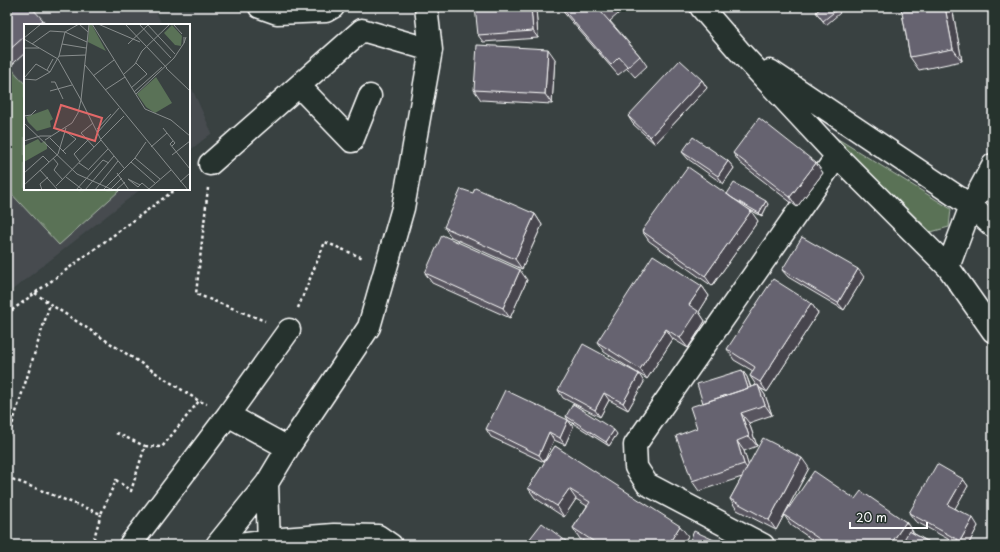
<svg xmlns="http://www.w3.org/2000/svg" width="1000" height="552" font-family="'Playpen Sans',sans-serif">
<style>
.built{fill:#464b4f}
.green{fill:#5a7257;stroke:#acb8ab}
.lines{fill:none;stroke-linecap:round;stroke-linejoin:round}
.minor-casing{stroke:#fff;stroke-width:25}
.path{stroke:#fff;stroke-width:2.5;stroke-dasharray:3 3;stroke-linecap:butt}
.minor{stroke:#26332d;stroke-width:22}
.wall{fill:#58555f;stroke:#fff}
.shaded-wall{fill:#47454e;stroke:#fff}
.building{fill:#66636f;stroke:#fff}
.inset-road{fill:none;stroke:#888d8d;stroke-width:1}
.view{fill:#e26868;fill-opacity:0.15;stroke:#e26868;stroke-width:2}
.inset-edge{fill:none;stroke:#fff;stroke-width:2}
</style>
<rect width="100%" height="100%" fill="#394141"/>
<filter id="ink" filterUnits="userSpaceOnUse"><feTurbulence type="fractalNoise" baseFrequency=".025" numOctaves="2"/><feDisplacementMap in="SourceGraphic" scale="8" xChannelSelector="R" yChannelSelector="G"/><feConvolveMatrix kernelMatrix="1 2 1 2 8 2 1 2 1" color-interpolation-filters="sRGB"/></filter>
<g filter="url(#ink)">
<path class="built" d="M7 7H154L162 25H25V189H141L7 294Z
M189 82 212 133 189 151Z"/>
<path class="green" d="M11 68 25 84V189H117L119 191 59 245 7 189V72Z
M830 134 951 209 949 227 931 232Z"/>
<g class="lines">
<g class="minor-casing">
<path id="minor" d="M260 7 277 13 326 11 333 7
M701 7 739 51 837 156 948 267 993 331
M770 71 971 206 993 226
M299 86 352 141 370 96
M210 164 362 30 431 50
M948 267 971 206 993 165
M228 415 288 448
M267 483 269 545
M130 545 228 415 289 330
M217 545 267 483 288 448 369 327 403 208 431 50 426 7
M232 545 269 540 334 535 378 536 391 545
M763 545 647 484 636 467 635 445 837 156"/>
</g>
<path class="path" d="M208 188 196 294 265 321
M35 293 50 304 199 401 207 404
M298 308 325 242 363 258
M7 314 35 293 176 189
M116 433 145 446
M7 441 50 304
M7 477 101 514 116 480 131 491 145 446 162 447 199 401
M92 545 101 514"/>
<use href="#minor" class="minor"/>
</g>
<path class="wall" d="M7 7 43 20 46 25H25V53L7 69Z
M536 7 538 38 483 42 478 35Z
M559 7H626L610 21 640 56 647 66 635 77 627 68 618 75Z
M836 7 840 13 826 25 816 12Z
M871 7H887L873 10Z
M901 7H952L962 61 919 70 910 57Z
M555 59 552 104 481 100 474 90Z
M702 80 707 88 655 144 633 124 628 116Z
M682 152 728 161 734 168 723 184 688 159Z
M733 153 816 163 823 173 797 207 740 163Z
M473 193 535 214 542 225 522 269 451 237 444 227Z
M727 194 768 204 762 216 748 209 758 221 712 286 649 241 642 231Z
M782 270 864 277 844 310 788 277Z
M425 273 527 280 510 318 432 283Z
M702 286 709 296 699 312 705 321 688 348 673 339 647 379 604 352 597 342Z
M811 303 818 313 767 392 760 388 765 395 772 415 749 423 757 446 744 451 748 465 809 468 785 513 855 499 906 522 913 532V533L934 545H820L791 525 784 515 776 530 737 510 730 499 742 477 699 491 692 481 697 428 703 403 742 370 747 377 751 387 756 385 750 376 753 371 734 360 727 349Z
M644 382 628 410 609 400 600 417 563 398 558 390Z
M566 416 617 434 609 446 568 420Z
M568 420 573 427 565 445 554 440 544 462 491 437 486 429Z
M555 446 688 536 682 545H590L580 539 573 528 587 506 576 499 564 517 535 498 528 488Z
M963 479 968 486 955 508 978 526 968 545H959L915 521 909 513Z"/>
<path class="shaded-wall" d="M531 7H536L538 38 533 31Z
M945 7H952L962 61 953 49Z
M548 49 555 59 552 104 545 94Z
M702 80 707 88 655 144 650 137Z
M728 161 734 168 723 184 718 176Z
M816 163 823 173 797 207 790 197Z
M766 201 768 204 762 216 759 213Z
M751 211 758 221 712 286 705 276Z
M535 214 542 225 522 269 515 259Z
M858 269 864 277 844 310 838 303Z
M520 270 527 280 510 318 503 308Z
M702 286 709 296 699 312 705 321 688 348 680 338 689 305Z
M811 303 818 313 767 392 760 382Z
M666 329 673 339 647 379 640 369Z
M742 370 747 377 754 398 749 391Z
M639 374 644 382 628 410 623 403Z
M758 385 765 395 772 415 765 405Z
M604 393 609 400 600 417 595 410Z
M741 413 749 423 757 446 749 436Z
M568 420 573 427 565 445 560 438Z
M614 430 617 434 609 446 606 442Z
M549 432 554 440 544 462 539 455Z
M737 441 744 451 751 474 744 464Z
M802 458 809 468 776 530 769 520Z
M963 479 968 486 953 512 948 505Z
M569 489 576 499 564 517 557 506Z
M973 518 978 526 968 545H963L960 541Z
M906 522 913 532 904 545H890Z
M680 526 688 536 682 545H668Z"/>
<path class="building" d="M7 7H31L43 20 37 25H25V36L7 52Z
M475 7H531L533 31 478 35Z
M561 7H607L601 12 640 56 628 67 619 57 611 65Z
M822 7H836L838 9 823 21 816 12Z
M901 7H945L953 49 910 57Z
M477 45 548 49 545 94 474 90Z
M680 60 702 80 650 137 628 116Z
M759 118 816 163 790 197 733 153Z
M693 137 728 161 718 176 682 152Z
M688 167 751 211 705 276 642 231Z
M734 183 766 201 759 213 732 198 727 194Z
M475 188 535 214 515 259 444 227 461 189 473 193Z
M442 235 520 270 503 308 425 273Z
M802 237 858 269 838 303 782 270Z
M653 255 702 286 689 305 698 311 680 338 666 329 640 369 597 342Z
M773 279 811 303 760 382 750 376 755 367 727 349Z
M583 344 639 374 623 403 604 393 595 410 558 390Z
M742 370 748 388 703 403 697 384Z
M758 385 765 405 741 413 749 436 737 441 744 464 692 481 676 436 697 428 690 407Z
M505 390 568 420 560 438 549 432 539 455 486 429Z
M573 404 614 430 606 442 566 416Z
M763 438 802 458 769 520 730 499Z
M555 446 680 526 668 545H599L573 528 590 502 569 489 557 506 528 488Z
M937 464 963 479 948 505 973 518 960 541 909 513Z
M814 471 855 499 861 491 906 522 890 545H828L784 515Z
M542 523 571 545H525Z
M694 531 725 545H688Z
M909 531 934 545H901Z"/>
</g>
<g transform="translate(24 24)">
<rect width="166" height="166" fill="#394141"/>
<path d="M65 1H68L82 27 64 18ZM148 1 158 12 157 22 151 21 140 9ZM132 53 148 79 131 89 122 83 113 70ZM24 85 29 95 26 97 27 103 13 107 4 98 2 93ZM14 115 17 119 21 117 23 121V125L0 138V122Z" fill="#5a7257"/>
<path class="inset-road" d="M55 0 64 8M68 0 121 85 147 96 166 112M74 0 116 18M101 0 143 44M115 0 147 34M123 0 151 30M149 0 158 10M160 13V19L162 13M0 14 17 0M0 15 34 35 57 76M8 20 26 7 41 8 63 18M38 20 62 24M104 20 124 1M0 24H15M35 32 62 31M61 41 164 166M142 44 166 67M23 46 29 35M100 50 111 40 118 27 146 0M69 52 90 36M1 53 12 40 26 48M0 55 12 56 26 48 35 32 41 8 55 0M27 58H31L39 75M107 64 123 50 112 39M81 66 101 53M26 67 48 61M110 68 138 43M112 70 150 34 160 19M57 76 77 116 100 144M57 76 65 0M0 92 7 91 12 86M0 99 53 150 89 166M69 99 57 109 70 123M139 104 151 119 148 122M73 105 87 90M74 108 95 84M26 114 42 130M77 115 100 92M21 116 48 99 54 89 57 76M0 117 16 112H27M149 117 146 120 166 145M127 123 143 109M39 127 52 115 41 107M148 131 166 117M29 134 34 140 30 146 39 156M111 134 136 155M56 138 50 130 64 116M107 138 131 159M55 139 65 146M65 145 84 125M16 146 34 166M0 149 19 132 25 138M93 149 105 166M42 153 59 166M156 158 166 149M0 161 34 130 42 104M116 161 104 155 114 163 118 159 125 165M32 162 77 116M87 165 98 154M125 165 147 146M18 166 16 160 24 153M52 166 79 136 85 139M61 166 90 132M71 166 94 137M79 166 111 134 122 118M92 166 101 158"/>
<path class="view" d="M37 81 78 94 71 117 30 104Z"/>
<rect width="166" height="166" class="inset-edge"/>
</g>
<rect width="1000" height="552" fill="none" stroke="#26332d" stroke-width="24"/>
<rect x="12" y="12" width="976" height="528" fill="none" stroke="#fff" stroke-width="1.5" filter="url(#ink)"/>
<path d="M850 522v6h77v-6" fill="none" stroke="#ffffff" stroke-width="2"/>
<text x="856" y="522" font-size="12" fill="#ffffff" stroke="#26332d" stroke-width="3" paint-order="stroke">20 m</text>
</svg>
